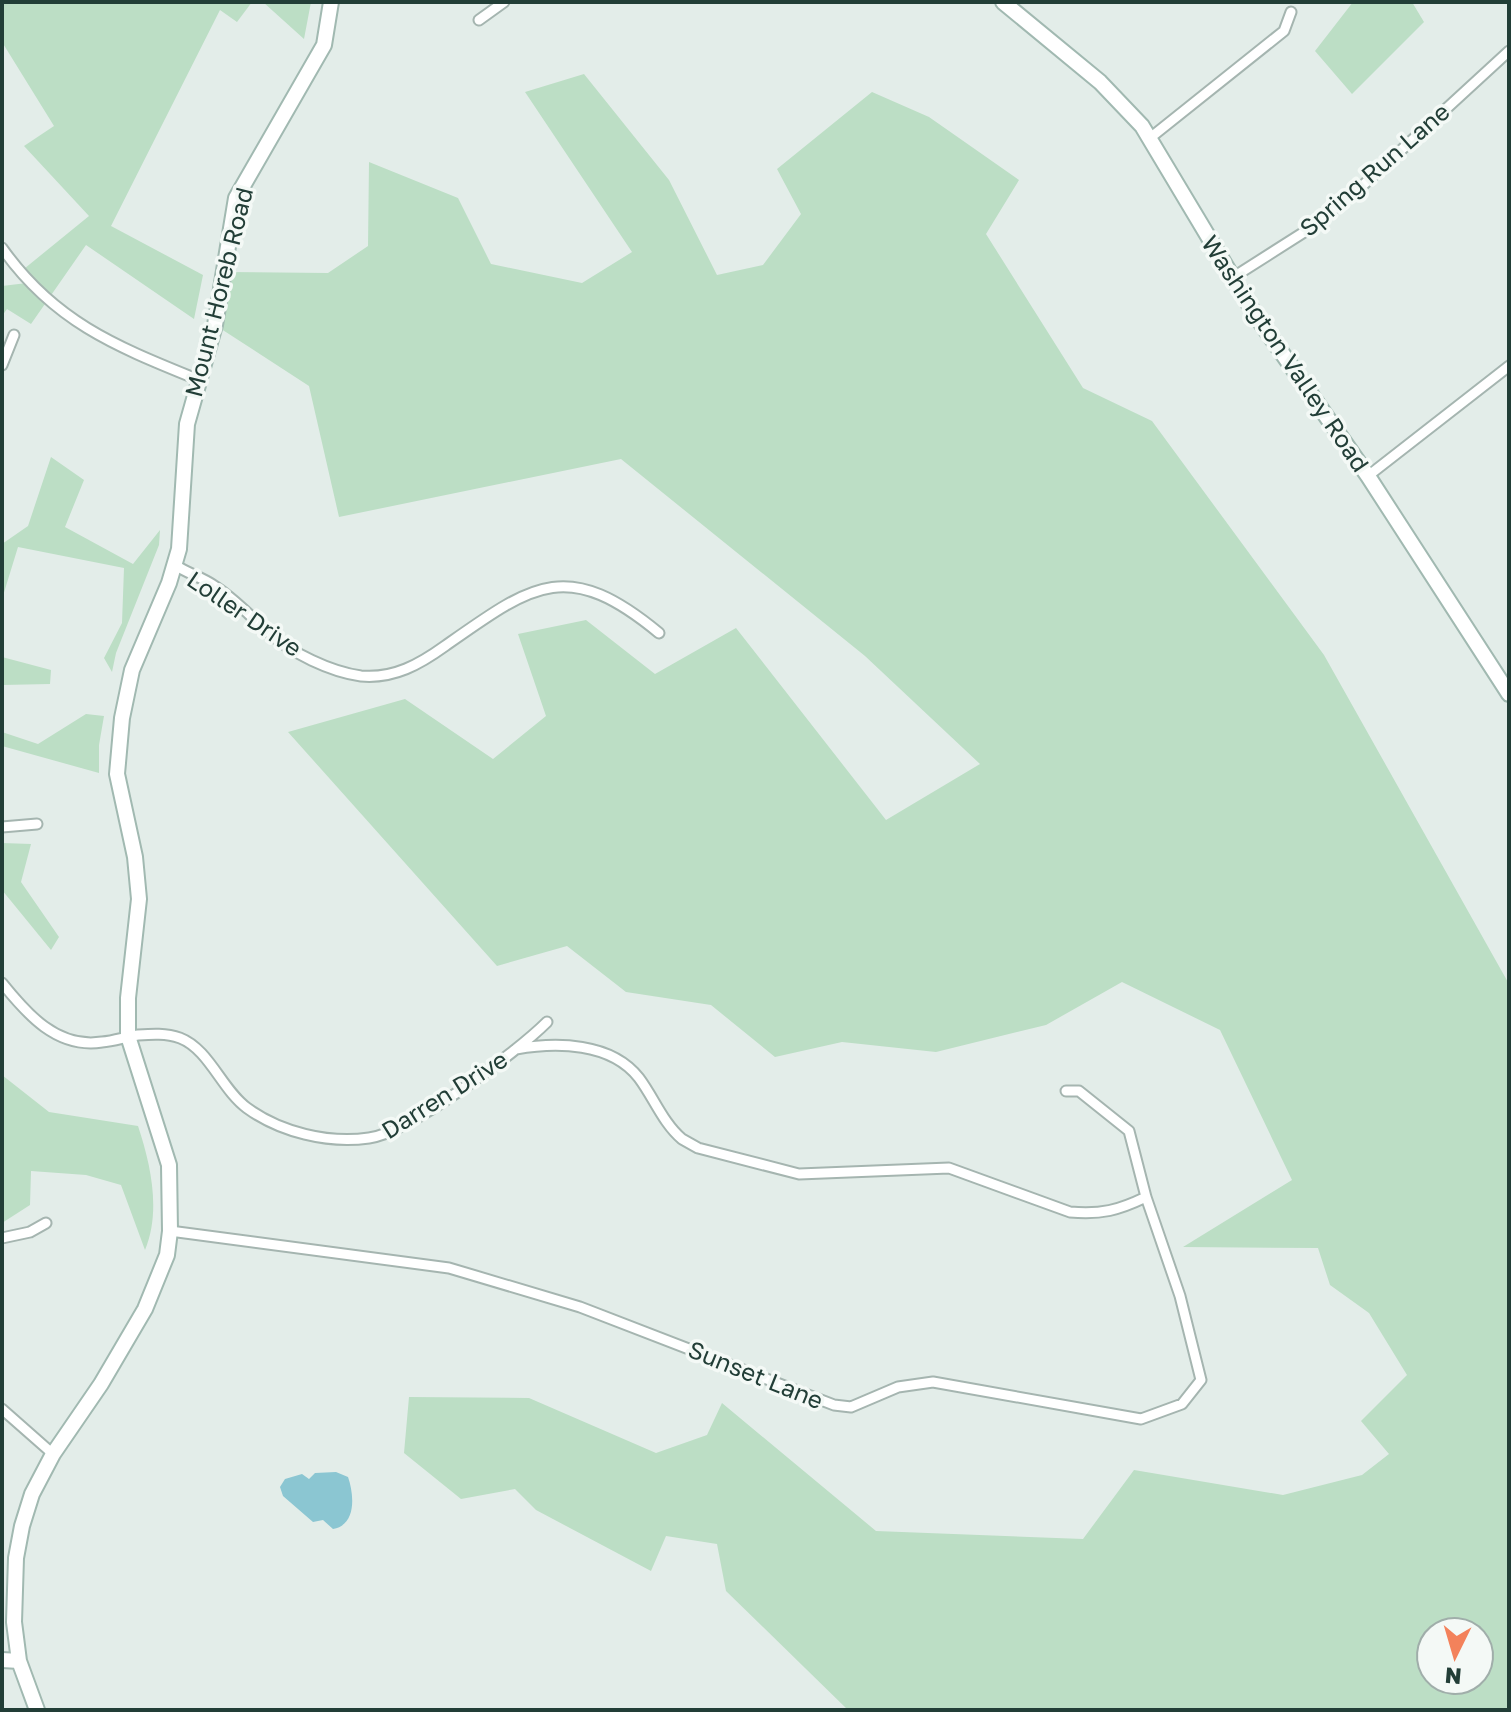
<svg xmlns="http://www.w3.org/2000/svg" width="1511" height="1712" font-family="'Golos Text',sans-serif">
<style>
.green{fill:#bcdec5;fill-rule:evenodd}
.water{fill:#8bc6d2}
.lines{fill:none;stroke-linecap:round;stroke-linejoin:round}
.street-casing{stroke:#a5b5b0;stroke-width:13}
.secondary-casing{stroke:#a1b9b1;stroke-width:18}
.street{stroke:#fff;stroke-width:9}
.secondary{stroke:#fff;stroke-width:14}
.labels{text-anchor:middle;dominant-baseline:central;stroke-width:7;stroke-linejoin:round;paint-order:stroke}
.street-label{font-size:24px;fill:#223e37;stroke:#f4f9f6}
</style>
<rect width="100%" height="100%" fill="#e3ede9"/>
<path class="green" d="M2 2H252L237 22 220 10 111 226 203 275 194 319 86 245 31 324 7 309 2 316V286L27 283 19 273 89 216 24 146 54 126 2 42Z
M263 2H311L304 39Z
M1353 2H1412L1424 22 1352 94 1315 51Z
M584 74 669 180 717 275 763 265 801 214 777 169 872 92 929 117 1019 180 986 234 1083 388 1152 421 1324 655 1509 984V1710H848L726 1591 717 1544 666 1536 651 1571 536 1510 515 1489 461 1499 404 1453 409 1397 529 1398 656 1453 707 1435 722 1403 876 1531 1083 1539 1134 1470 1283 1495 1362 1475 1389 1454 1361 1421 1407 1375 1369 1313 1330 1285 1318 1248 1183 1247 1292 1180 1220 1030 1122 982 1046 1025 936 1052 842 1042 775 1057 711 1005 626 992 567 946 497 966 288 732 405 699 493 759 546 716 518 634 586 620 655 674 736 628 886 820 980 764 865 656 621 459 339 517 309 386 215 325 225 272 328 273 368 246 369 162 458 198 491 264 582 283 632 252 525 92ZM1431 1632H1479V1680H1431Z
M51 457 84 480 65 527 133 564 160 530 159 545 116 653 112 672 104 658 122 623 124 568 18 547 2 599V544L28 526Z
M2 657 51 670 50 684 2 685Z
M86 714 104 716 99 745V773L2 746V732L38 744Z
M2 843 31 844 21 882 59 937 51 950 2 890Z
M2 1075 49 1112 138 1126C151 1165 161 1212 145 1250L121 1185 86 1175 31 1171 30 1205 2 1223Z"/>
<path class="water" d="M336 1472 348 1477C354 1494 357 1525 333 1529L323 1520 313 1522 283 1496 280 1487 285 1479 302 1474 309 1479 315 1473Z"/>
<g class="lines">
<g class="street-casing">
<path id="street" d="M479 20 504 2
M1150 138 1284 31 1291 12
M2 248C55 323 118 347 199 380
M1232 278 1309 229 1361 187 1509 51
M2 365 14 335
M1368 476 1509 366
M175 565C187 573 201 577 213 585 234 598 250 616 268 632 291 653 331 672 361 676 394 679 420 664 445 646 533 584 567 557 659 633
M2 827 37 824
M2 983C27 1014 57 1049 102 1042 114 1041 125 1037 138 1035 152 1034 166 1033 180 1038 209 1049 222 1090 247 1108 280 1132 328 1144 369 1138 409 1133 517 1052 547 1022
M516 1049C556 1042 611 1042 639 1078 654 1098 663 1123 682 1139L698 1148 799 1174 949 1168 1070 1212C1101 1215 1119 1210 1146 1197
M170 1231 449 1268 580 1307 834 1405 851 1407 898 1387 933 1382 1141 1419 1182 1404 1201 1380 1180 1296 1146 1197 1129 1131 1079 1091H1066
M2 1238 30 1232 46 1223
M2 1409 53 1454"/>
</g>
<g class="secondary-casing">
<path id="secondary" d="M1003 2 1100 82 1142 126 1254 313 1368 476 1509 694
M2 1660 19 1661
M37 1710 19 1661 14 1622 16 1558 22 1526 32 1494 53 1454 101 1384 145 1309 167 1255 170 1231 169 1165 128 1036V998L139 899 135 857 117 774 122 718 132 670 169 583 179 549 187 424 215 325 236 198 324 45 331 2"/>
</g>
<use href="#street" class="street"/>
<use href="#secondary" class="secondary"/>
</g>
<g class="labels">
<g class="street-label">
<text transform="translate(1374 169) rotate(-41)">Spring Run Lane</text>
<text transform="translate(218 292) rotate(-76)">Mount Horeb Road</text>
<text transform="translate(1286 353) rotate(56)">Washington Valley Road</text>
<text transform="translate(245 613) rotate(34)">Loller Drive</text>
<text transform="translate(444 1094) rotate(-32)">Darren Drive</text>
<text transform="translate(756 1374) rotate(22)">Sunset Lane</text>
</g>
</g>
<rect width="1511" height="1712" fill="none" stroke="#223e37" stroke-width="8"/>
<g transform="translate(1455 1656) rotate(185)"><circle r="38" fill="#f4f9f6" stroke="#a0aeaa" stroke-width="2"/>
<path d="M0-6L14 30L0 20L-14 30Z" fill="#f3825b"/>
<text y="-12" font-size="22" font-weight="bold" text-anchor="middle" fill="#223e37">N</text>
</g>
</svg>
